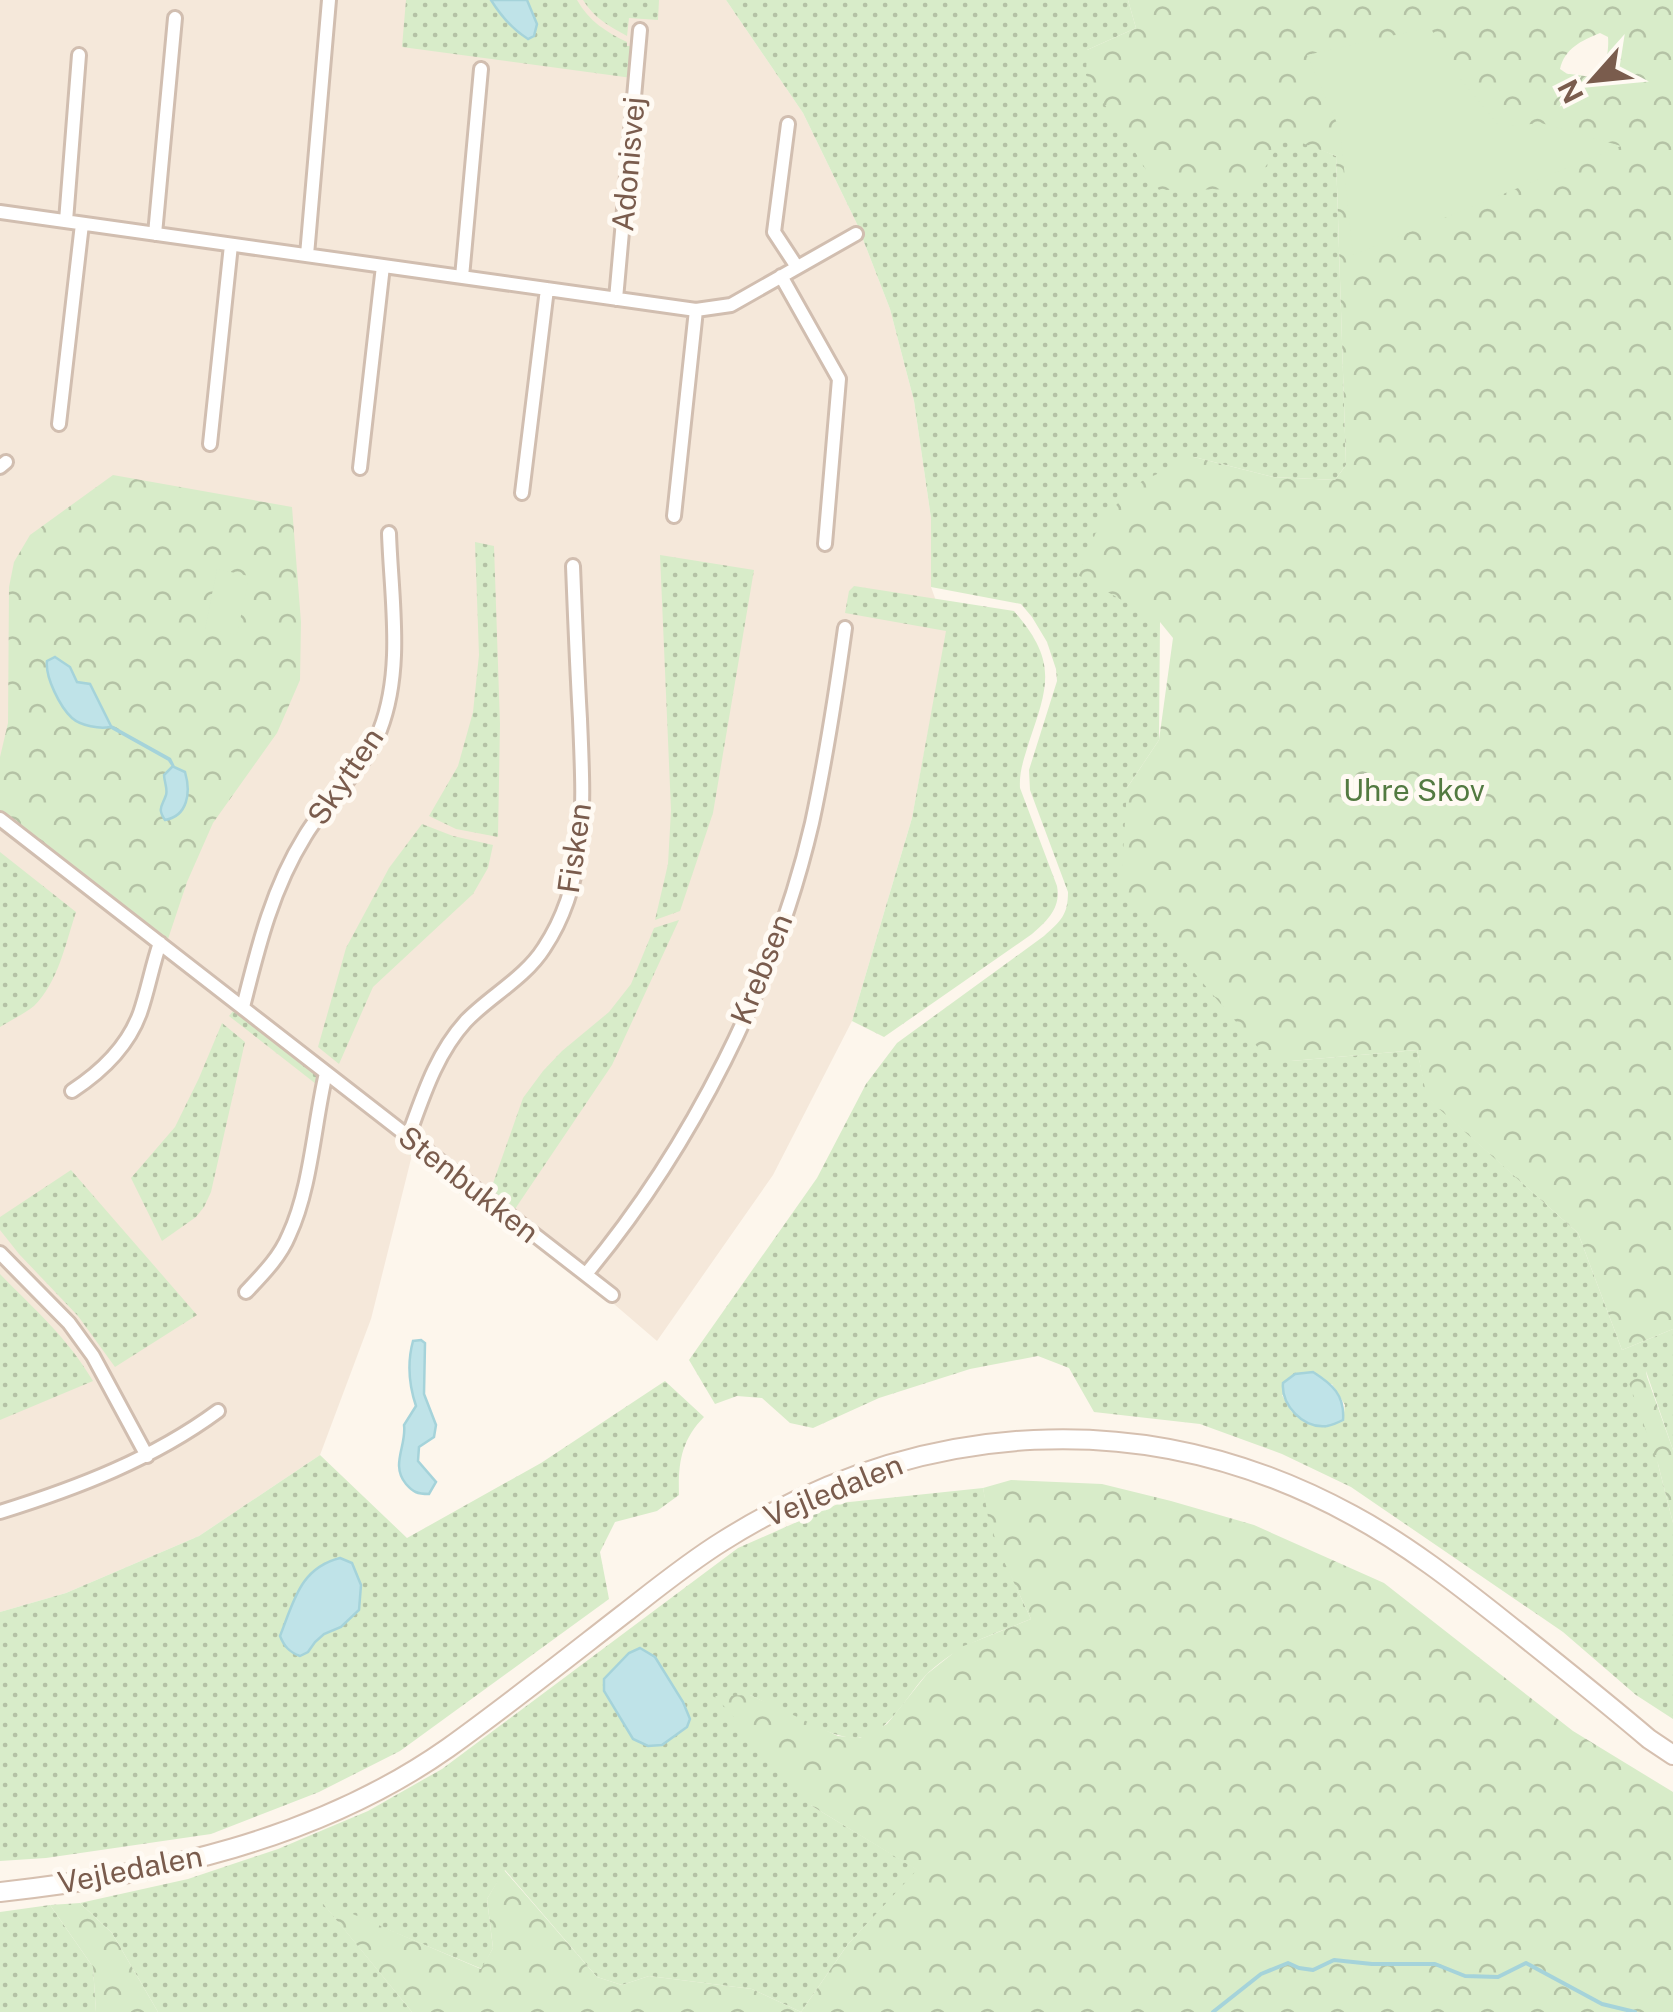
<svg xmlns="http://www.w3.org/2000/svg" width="1673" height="2012" font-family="'Public Sans',sans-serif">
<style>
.residential{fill:#f5e8da}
.grass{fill:url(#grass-dots);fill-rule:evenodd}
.forest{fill:url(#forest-crowns);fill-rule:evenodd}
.garden{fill:#d8ecc9}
.water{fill:#bfe3e8;stroke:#a5d3da;stroke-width:2.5}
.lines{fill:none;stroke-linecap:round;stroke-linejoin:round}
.stream{stroke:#a5d3da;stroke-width:4}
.street-casing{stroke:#d1beb0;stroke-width:18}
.secondary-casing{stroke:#d6c0b0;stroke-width:22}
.street{stroke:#fff;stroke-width:12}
.secondary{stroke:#fff;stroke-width:18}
.labels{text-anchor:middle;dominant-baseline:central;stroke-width:10;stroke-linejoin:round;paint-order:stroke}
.street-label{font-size:30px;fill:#7a5c4d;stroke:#fffaf3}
.park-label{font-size:30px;fill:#537a41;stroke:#fffaf3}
</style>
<defs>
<pattern id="grass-dots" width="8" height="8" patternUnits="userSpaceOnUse" patternTransform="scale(2.5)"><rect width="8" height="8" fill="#d8ecc9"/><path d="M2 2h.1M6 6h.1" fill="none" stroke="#b4c2a5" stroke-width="1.8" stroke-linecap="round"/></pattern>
<pattern id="forest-crowns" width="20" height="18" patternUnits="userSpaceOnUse" patternTransform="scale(2.5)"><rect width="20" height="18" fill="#d8ecc9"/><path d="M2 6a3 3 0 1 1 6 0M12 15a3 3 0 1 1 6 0" fill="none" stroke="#b4c2a5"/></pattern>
</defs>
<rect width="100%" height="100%" fill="#fdf6ec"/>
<path class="residential" d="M0 0H726L803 113 857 224 890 309 914 401 931 518V587L947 631 912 818 852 1021 773 1175 657 1341 417 1135 371 1319 320 1455 199 1536 66 1593 0 1612Z"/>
<path class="grass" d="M406 0H577C589 21 606 32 627 42V46H635L632 78 402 47Z
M583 0H659L658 20 629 18 627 36C609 26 594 18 583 0Z
M726 0H1128L1136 28 1087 50 1336 156 1346 465 1335 480 1273 477 1194 457 1160 622 1159 740 1127 788 1291 1061 1417 1050 1428 1098 1578 1233 1622 1350 1673 1329V1450L1646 1371 1658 1464 1673 1523V1719L1636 1695 1563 1632 1351 1487 1282 1454 1200 1424 1094 1412 1069 1368 1038 1356 970 1369 879 1398 813 1428 790 1423 762 1398 737 1396 715 1404 689 1360 817 1178 866 1084 897 1043 1044 936C1061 921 1068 915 1068 892L1030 790 1029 770 1057 681 1056 669 1047 642 1032 617 1021 604 931 587V518L914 401 890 309 857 224 803 113ZM1332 1384 1345 1405 1343 1420 1314 1425 1291 1411 1282 1395Z
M475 542 494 546 500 724 498 837 456 829 429 816 458 766 473 712 479 655Z
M660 555 754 570 713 813 680 911 655 920 668 864 671 810Z
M854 586 1014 611C1057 661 1049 684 1029 742 1024 759 1019 771 1020 788L1057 886C1061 908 1048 920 1032 934L884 1037 852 1021 912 818 946 631 845 613 849 591Z
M422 824 453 836 493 845 488 868 473 894 373 987 339 1064 318 1047 346 948 389 868Z
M0 852 76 912C66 942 58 983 34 1006 24 1014 11 1020 0 1027Z
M679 920 612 1065 515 1209 491 1189 523 1098 543 1071 562 1051 609 1012 631 984 654 928Z
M234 1010 317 1074 316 1084 229 1016Z
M222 1023 245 1042 211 1192 204 1207 196 1217 162 1241 131 1178 175 1127 199 1078Z
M402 1141 527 1238 523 1243 398 1146Z
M71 1170 197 1315 115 1367 78 1316 19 1254 0 1230V1217Z
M0 1274C35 1310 67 1337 93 1381L0 1420Z
M665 1381 704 1417C681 1440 678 1464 679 1495L657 1511 615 1522 600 1552 609 1599 400 1751 319 1792 211 1834 46 1858 0 1861V1612L66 1593 199 1536 320 1455 407 1538 541 1463Z
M983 1488C992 1536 1011 1576 1031 1619 992 1635 961 1643 929 1672 908 1692 889 1736 857 1738 831 1739 775 1707 750 1695L812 1806 918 1870 848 1944 801 2012 752 1989 649 1976 622 1985 597 1977 505 1870 487 1899 493 1948 482 1969 322 1902 412 2012H158L112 1933 80 1903 188 1879 278 1849 368 1811 442 1769 738 1548 840 1503Z
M50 1905 93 1967 96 2012H0V1912Z"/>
<path class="forest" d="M1128 0H1673V1329L1622 1350 1578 1233 1427 1098 1417 1050 1291 1061 1266 1057 1121 887 1127 788 1159 740 1173 638 1160 622 1078 575 1102 518 1142 481 1194 457 1273 477 1335 480 1346 465 1336 156 1284 136 1252 189 1159 190 1086 75 1087 50 1136 28ZM1600 33 1608 37C1609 48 1607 72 1594 77 1589 78 1582 75 1577 75 1563 72 1572 77 1560 69 1565 48 1581 41 1600 33Z
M113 475 292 507 301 622 300 680 277 733 213 823 187 882 168 939 0 811V757L8 723 9 587 14 562 30 535Z
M1645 1371 1673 1450V1523L1658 1464 1629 1383Z
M1011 1480 1102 1484 1171 1501 1254 1525 1384 1583 1573 1731 1673 1792V2012H412L320 1900 481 1969 493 1948 487 1899 504 1870 597 1977 622 1985 649 1976 752 1989 801 2012 848 1944 917 1870 812 1806 715 1696 750 1695 838 1736 860 1738 887 1724 927 1674 961 1647 1031 1619 1000 1553 988 1517 983 1488Z
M80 1903 112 1933 158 2012H96L93 1967 50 1905Z"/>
<path class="garden" d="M1430 27 1458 76 1500 127 1541 123 1621 146 1353 255 1340 130 1307 55Z
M217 569 249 576 237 635 205 629Z"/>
<path class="water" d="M491 0H527L537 24 534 36 528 39C512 29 501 16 491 0Z
M55 657 70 667 77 682 90 684 111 726 170 759 174 767 185 772C191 792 188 816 165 820 157 808 162 807 166 795 168 789 164 781 164 775L173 766 169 760 110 727C100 729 81 726 72 718 60 707 45 677 47 661Z
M421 1340 425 1343 424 1394 436 1425 434 1437 419 1447 418 1461 436 1482 429 1494C417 1494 413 1492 406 1484 390 1465 407 1445 404 1425L416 1406C409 1385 407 1363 413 1341Z
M1313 1372C1332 1384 1345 1395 1343 1420 1339 1422 1332 1425 1327 1426 1303 1429 1281 1405 1283 1383L1295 1374Z
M340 1558 352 1563 361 1585 359 1610 341 1627 324 1634 315 1642 308 1652 300 1656C289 1652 284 1646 280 1636 294 1601 300 1568 340 1558Z
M640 1648 655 1657 683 1702 690 1719 687 1727 662 1745 648 1746 633 1739 604 1691V1679L629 1653Z"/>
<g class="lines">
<path class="stream" d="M1213 2012 1261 1974 1288 1963 1299 1968 1313 1970 1334 1960 1372 1964H1435L1465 1976 1498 1977 1526 1963 1602 2004 1635 2012"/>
<g class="street-casing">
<path id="street" d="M788 124 774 232 797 267
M0 212 696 310 731 305 856 234
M66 221 79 55
M155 234 175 18
M307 255 329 0
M781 276 839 379 825 544
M462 277 481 69
M616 299 640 30
M59 424 82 224
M210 444 231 245
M0 467 6 462
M360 468 383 266
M522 493 547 289
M674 516 696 310
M0 819 612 1295
M243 1007C258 947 272 889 305 836 327 799 364 770 380 730 404 668 391 597 389 533
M72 1091C101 1072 128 1046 140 1013 148 990 152 966 160 943
M408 1137C423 1096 436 1054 466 1021 490 996 525 978 544 948 590 879 583 798 580 719 577 668 575 617 573 566
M0 1253 69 1323 93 1356 147 1456
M586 1274C691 1148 775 982 812 823 826 758 836 693 845 628
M246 1292C263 1274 280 1257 289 1235 311 1188 314 1124 326 1073
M0 1512C77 1488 153 1459 218 1411"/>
</g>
<g class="secondary-casing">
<path id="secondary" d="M0 1892C156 1875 317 1840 448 1748 508 1705 567 1658 625 1613 657 1588 689 1562 723 1541 919 1418 1147 1403 1352 1515 1406 1544 1456 1583 1504 1621 1553 1660 1602 1699 1649 1739L1673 1755"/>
</g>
<use href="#street" class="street"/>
<use href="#secondary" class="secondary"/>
</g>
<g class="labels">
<g class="street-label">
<text transform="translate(628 164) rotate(-85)">Adonisvej</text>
<text transform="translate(345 776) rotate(-56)">Skytten</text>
<text transform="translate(574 848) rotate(-82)">Fisken</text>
<text transform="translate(761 969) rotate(-68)">Krebsen</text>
<text transform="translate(469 1184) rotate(38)">Stenbukken</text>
<text transform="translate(833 1490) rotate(-22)">Vejledalen</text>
<text transform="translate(130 1869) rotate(-11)">Vejledalen</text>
</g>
<g class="park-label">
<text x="1414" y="790">Uhre Skov</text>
</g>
</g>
<g transform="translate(1593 80) rotate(243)" stroke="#fffaf3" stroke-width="8" paint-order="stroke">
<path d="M0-8L18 38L0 25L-18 38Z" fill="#7a5c4d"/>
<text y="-15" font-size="28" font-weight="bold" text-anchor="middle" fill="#7a5c4d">N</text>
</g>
</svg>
